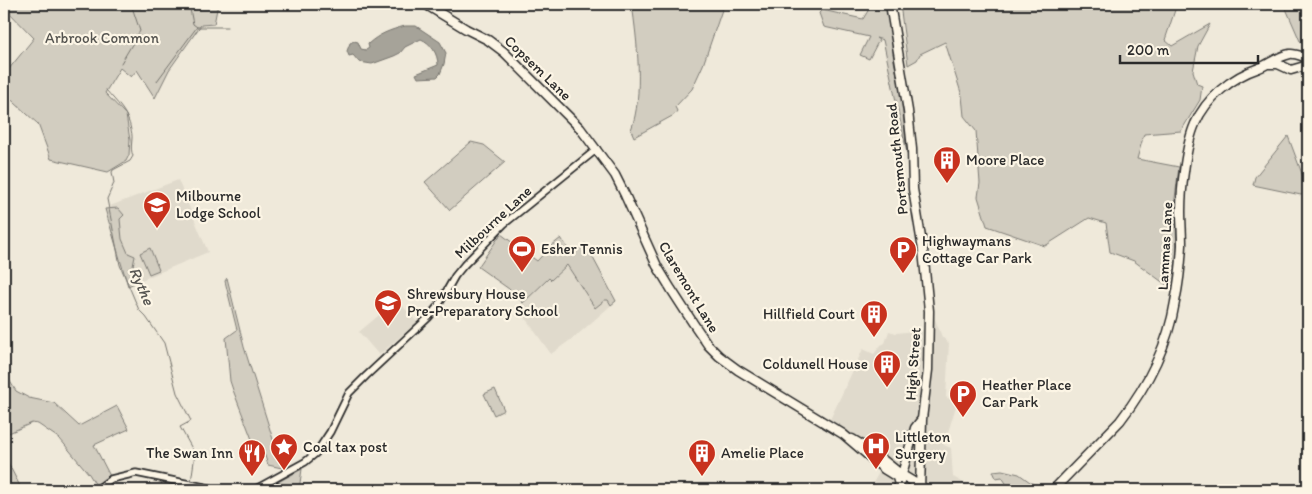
<svg xmlns="http://www.w3.org/2000/svg" width="1312" height="494" font-family="Itim,sans-serif">
<style>
.built{fill:#e0dacc}
.green{fill:#d2cdc0;stroke:#7e7c76}
.water{fill:#a6a399;stroke:#75736d}
.lines{fill:none;stroke-linecap:round;stroke-linejoin:round}
.stream{stroke:#75736d;stroke-width:1}
.minor-casing{stroke:#2b2b2b;stroke-width:9}
.major-casing{stroke:#2b2b2b;stroke-width:11}
.minor{stroke:#fcf5e5;stroke-width:5.5}
.major{stroke:#fcf5e5;stroke-width:8}
.labels{text-anchor:middle;dominant-baseline:central;stroke-width:4.5;stroke-linejoin:round;paint-order:stroke}
.park-label{font-size:15px;fill:#555450;stroke:#fcf5e5}
.street-label{font-size:15px;fill:#2b2b2b;stroke:#fcf5e5}
.poi-label{font-size:15px;fill:#2b2b2b;stroke:#fcf5e5;text-anchor:start}
.water-label{font-size:16px;font-style:italic;fill:#565552;stroke:#fcf5e5}
</style>
<rect width="100%" height="100%" fill="#efe9da"/>
<filter id="ink" filterUnits="userSpaceOnUse"><feTurbulence type="fractalNoise" baseFrequency=".02" numOctaves="2"/><feDisplacementMap in="SourceGraphic" scale="10" xChannelSelector="R" yChannelSelector="G"/><feConvolveMatrix kernelMatrix="1 2 1 2 8 2 1 2 1" color-interpolation-filters="sRGB"/></filter>
<g filter="url(#ink)">
<path class="built" d="M178 180 208 252 132 284 110 206Z
M585 243 616 301 576 336 551 354 518 308 549 278 551 280 575 258Z
M397 300 417 322 379 355 359 332Z
M933 314 942 337 949 343 946 397 957 403 944 445 951 448 953 477 970 486 968 490H869L881 469 846 440 826 428 863 349 874 354 881 345 885 343 889 331 896 333 924 330 925 323Z"/>
<path class="green" d="M4 4H218L214 24 201 25 169 70 155 98 137 70 131 77 120 68 105 93 126 115 130 140 129 155 126 161 108 172 51 159 38 124 4 93V75L34 38 4 7Z
M632 4H724L703 65 692 89 675 107 677 111 674 115 634 137 631 130C644 95 637 40 632 4Z
M872 4H887L894 61 901 94 907 153 883 40 876 38 879 40 869 59 860 55 869 37 824 27 819 13 822 10 863 19Z
M900 4H1177L1165 40 1172 46 1210 24 1198 46 1193 71 1197 84 1202 86 1200 100 1181 131 1144 134 1137 159 1179 167 1175 198 1177 251 1175 286 1165 284 1134 261 1110 252 1106 223 1089 218 1045 246 987 226 978 197 980 183 976 131 964 116 962 96 945 42 920 54 917 60 908 65Z
M1284 4H1308V45L1300 41Z
M1288 136 1307 187 1305 194 1301 195 1253 185 1255 177Z
M471 142 484 145 505 162 450 210 425 182Z
M118 208 124 215 120 219 122 239 128 253 135 256 133 266 139 273V281L128 286 105 209Z
M501 234 537 261 551 246 561 238 573 255 585 243 616 301 611 305 608 300H605L595 308 567 265 551 280 549 278 523 303 509 289 478 267Z
M150 248 159 270 149 274 140 253Z
M227 278 244 347 282 468 268 465 264 453 253 442 233 390 230 381 226 338 237 330 225 281Z
M4 372 16 391 29 398 54 403 79 426 117 406 129 429 94 445 111 478 97 487 89 474 60 439 38 424 32 423 4 435Z
M495 389 504 410 494 415 484 394Z
M4 455 22 490H6L4 486Z
M302 469 299 490H268L269 487Z
M1002 470 1019 474 1041 490H1005L1007 485 1002 477 996 478 993 471Z"/>
<path class="water" d="M405 26H416L440 42 446 53 444 64 440 74 437 77 418 78 416 74 438 65C438 54 431 43 421 39L405 47 400 53 394 56 372 64 359 62 353 55 349 56 347 51 350 43 354 41 358 42 361 49 366 50 369 48 368 44C379 34 390 30 405 26Z"/>
<g class="lines">
<path class="stream" d="M189 4 193 24 197 27H227
M121 63 140 31 131 4
M157 81 197 27
M106 90C117 103 128 112 131 130 134 140 129 146 133 156L130 161 113 170 112 172 114 183 107 199 120 265 139 310 146 317 164 343 177 393 191 421 180 427 195 454 191 482"/>
<g class="minor-casing">
<path id="minor" d="M96 490 111 479 136 473 219 490
M254 490 305 462 316 453 330 432 349 393 366 376 428 318 438 306 455 276 464 265 504 224 597 149"/>
</g>
<g class="major-casing">
<path id="major" d="M425 4 466 29 488 40 504 52 580 128 615 175 625 195 657 266 671 289 693 323 708 345 719 356 738 370 843 434 884 469 897 477 899 485
M890 4 908 111 912 149 913 189 923 250 929 311 928 370 922 419 920 490
M1270 64H1278L1291 70 1308 65
M852 439 872 451 902 475 927 490
M899 490V485L915 428 922 419
M1053 490 1120 421C1147 386 1168 346 1175 302 1179 283 1181 264 1182 245 1182 233 1181 222 1181 211 1181 189 1186 144 1195 124 1206 98 1232 77 1259 68 1269 64 1279 56 1290 54 1295 53 1303 57 1308 58"/>
</g>
<use href="#minor" class="minor"/>
<use href="#major" class="major"/>
</g>
</g>
<defs>
<g id="building-pin" transform="scale(1.4375)"><path d="M0 17L-7.5 6A9.5 9.5 0 1 1 7.5 6Z" fill="#c8321e" stroke="#fcf5e5"/><path d="M-4-6H4V6H1V3H-1V6H-4ZM-2.5-4.3h1.7v1.8h-1.7ZM.8-4.3h1.7v1.8H.8ZM-2.5-1h1.7V.8h-1.7ZM.8-1h1.7V.8H.8Z" fill="#fff"/></g>
<g id="school-pin" transform="scale(1.4375)"><path d="M0 17L-7.5 6A9.5 9.5 0 1 1 7.5 6Z" fill="#c8321e" stroke="#fcf5e5"/><path d="M0-5L7-2L0 1L-7-2ZM-4 1L0 2.5L4 1V4Q0 6-4 4Z" fill="#fff"/></g>
<g id="stadium-pin" transform="scale(1.4375)"><path d="M0 17L-7.5 6A9.5 9.5 0 1 1 7.5 6Z" fill="#c8321e" stroke="#fcf5e5"/><path d="M0-5a6.5 5 0 1 0 0 10a6.5 5 0 1 0 0-10ZM-3.5-1.8h7v3.6h-7Z" fill="#fff"/></g>
<g id="parking-pin" transform="scale(1.4375)"><path d="M0 17L-7.5 6A9.5 9.5 0 1 1 7.5 6Z" fill="#c8321e" stroke="#fcf5e5"/><path d="M-3.5-5.5H1a3.5 3.5 0 0 1 0 7H-1V5.5H-3.5ZM-1-3.4V-.6H.8a1.4 1.4 0 0 0 0-2.8Z" fill="#fff"/></g>
<g id="hospital-pin" transform="scale(1.4375)"><path d="M0 17L-7.5 6A9.5 9.5 0 1 1 7.5 6Z" fill="#c8321e" stroke="#fcf5e5"/><path d="M-5-5h3v3.5h4V-5h3V5h-3V1.5h-4V5h-3Z" fill="#fff"/></g>
<g id="sight-pin" transform="scale(1.4375)"><path d="M0 17L-7.5 6A9.5 9.5 0 1 1 7.5 6Z" fill="#c8321e" stroke="#fcf5e5"/><path d="M0-6L1.8-2.2L6-1.7L2.9 1.2L3.7 5.4L0 3.3L-3.7 5.4L-2.9 1.2L-6-1.7L-1.8-2.2Z" fill="#fff"/></g>
<g id="restaurant-pin" transform="scale(1.4375)"><path d="M0 17L-7.5 6A9.5 9.5 0 1 1 7.5 6Z" fill="#c8321e" stroke="#fcf5e5"/><path d="M-5-6h1v4h1v-4h1v4h1v-4h1v5L-1.5 .5V6h-2V.5L-5-1ZM5-6V6H3V1.5H1.5Q1.5-4 5-6Z" fill="#fff"/></g>
</defs>
<g fill-rule="evenodd">
<use href="#building-pin" x="947" y="160"/>
<use href="#school-pin" x="157" y="205"/>
<use href="#stadium-pin" x="522" y="249"/>
<use href="#parking-pin" x="903" y="250"/>
<use href="#school-pin" x="388" y="303"/>
<use href="#building-pin" x="874" y="314"/>
<use href="#building-pin" x="887" y="364"/>
<use href="#parking-pin" x="963" y="394"/>
<use href="#hospital-pin" x="876" y="446"/>
<use href="#sight-pin" x="284" y="447"/>
<use href="#restaurant-pin" x="252" y="453"/>
<use href="#building-pin" x="702" y="453"/>
</g>
<g class="labels">
<g class="park-label">
<text x="102" y="38">Arbrook Common</text>
</g>
<g class="street-label">
<text transform="translate(538 68) rotate(44)">Copsem Lane</text>
<text transform="translate(897 159) rotate(-96)">Portsmouth Road</text>
<text transform="translate(493 222) rotate(-43)">Milbourne Lane</text>
<text transform="translate(1165 246) rotate(-87)">Lammas Lane</text>
<text transform="translate(689 287) rotate(59)">Claremont Lane</text>
<text transform="translate(913 364) rotate(-86)">High Street</text>
</g>
<g class="poi-label">
<text x="966" y="160">Moore Place</text>
<text x="176" y="196">Milbourne<tspan x="176" dy="17">Lodge School</tspan></text>
<text x="922" y="241">Highwaymans<tspan x="922" dy="17">Cottage Car Park</tspan></text>
<text x="541" y="249">Esher Tennis</text>
<text x="407" y="294">Shrewsbury House<tspan x="407" dy="17">Pre-Preparatory School</tspan></text>
<text x="855" y="314" text-anchor="end">Hillfield Court</text>
<text x="868" y="364" text-anchor="end">Coldunell House</text>
<text x="982" y="385">Heather Place<tspan x="982" dy="17">Car Park</tspan></text>
<text x="895" y="437">Littleton<tspan x="895" dy="17">Surgery</tspan></text>
<text x="303" y="447">Coal tax post</text>
<text x="233" y="453" text-anchor="end">The Swan Inn</text>
<text x="721" y="453">Amelie Place</text>
</g>
<g class="water-label">
<text transform="translate(142 286) rotate(66)">Rythe</text>
</g>
</g>
<rect width="1312" height="494" fill="none" stroke="#fcf5e5" stroke-width="20"/>
<rect x="10" y="10" width="1292" height="474" fill="none" stroke="#2b2b2b" stroke-width="2" filter="url(#ink)"/>
<path d="M1120 55v8h138v-8" fill="none" stroke="#2b2b2b" stroke-width="2.5"/>
<text x="1127" y="55" font-size="15" fill="#2b2b2b" stroke="#fcf5e5" stroke-width="4" paint-order="stroke">200 m</text>
</svg>
